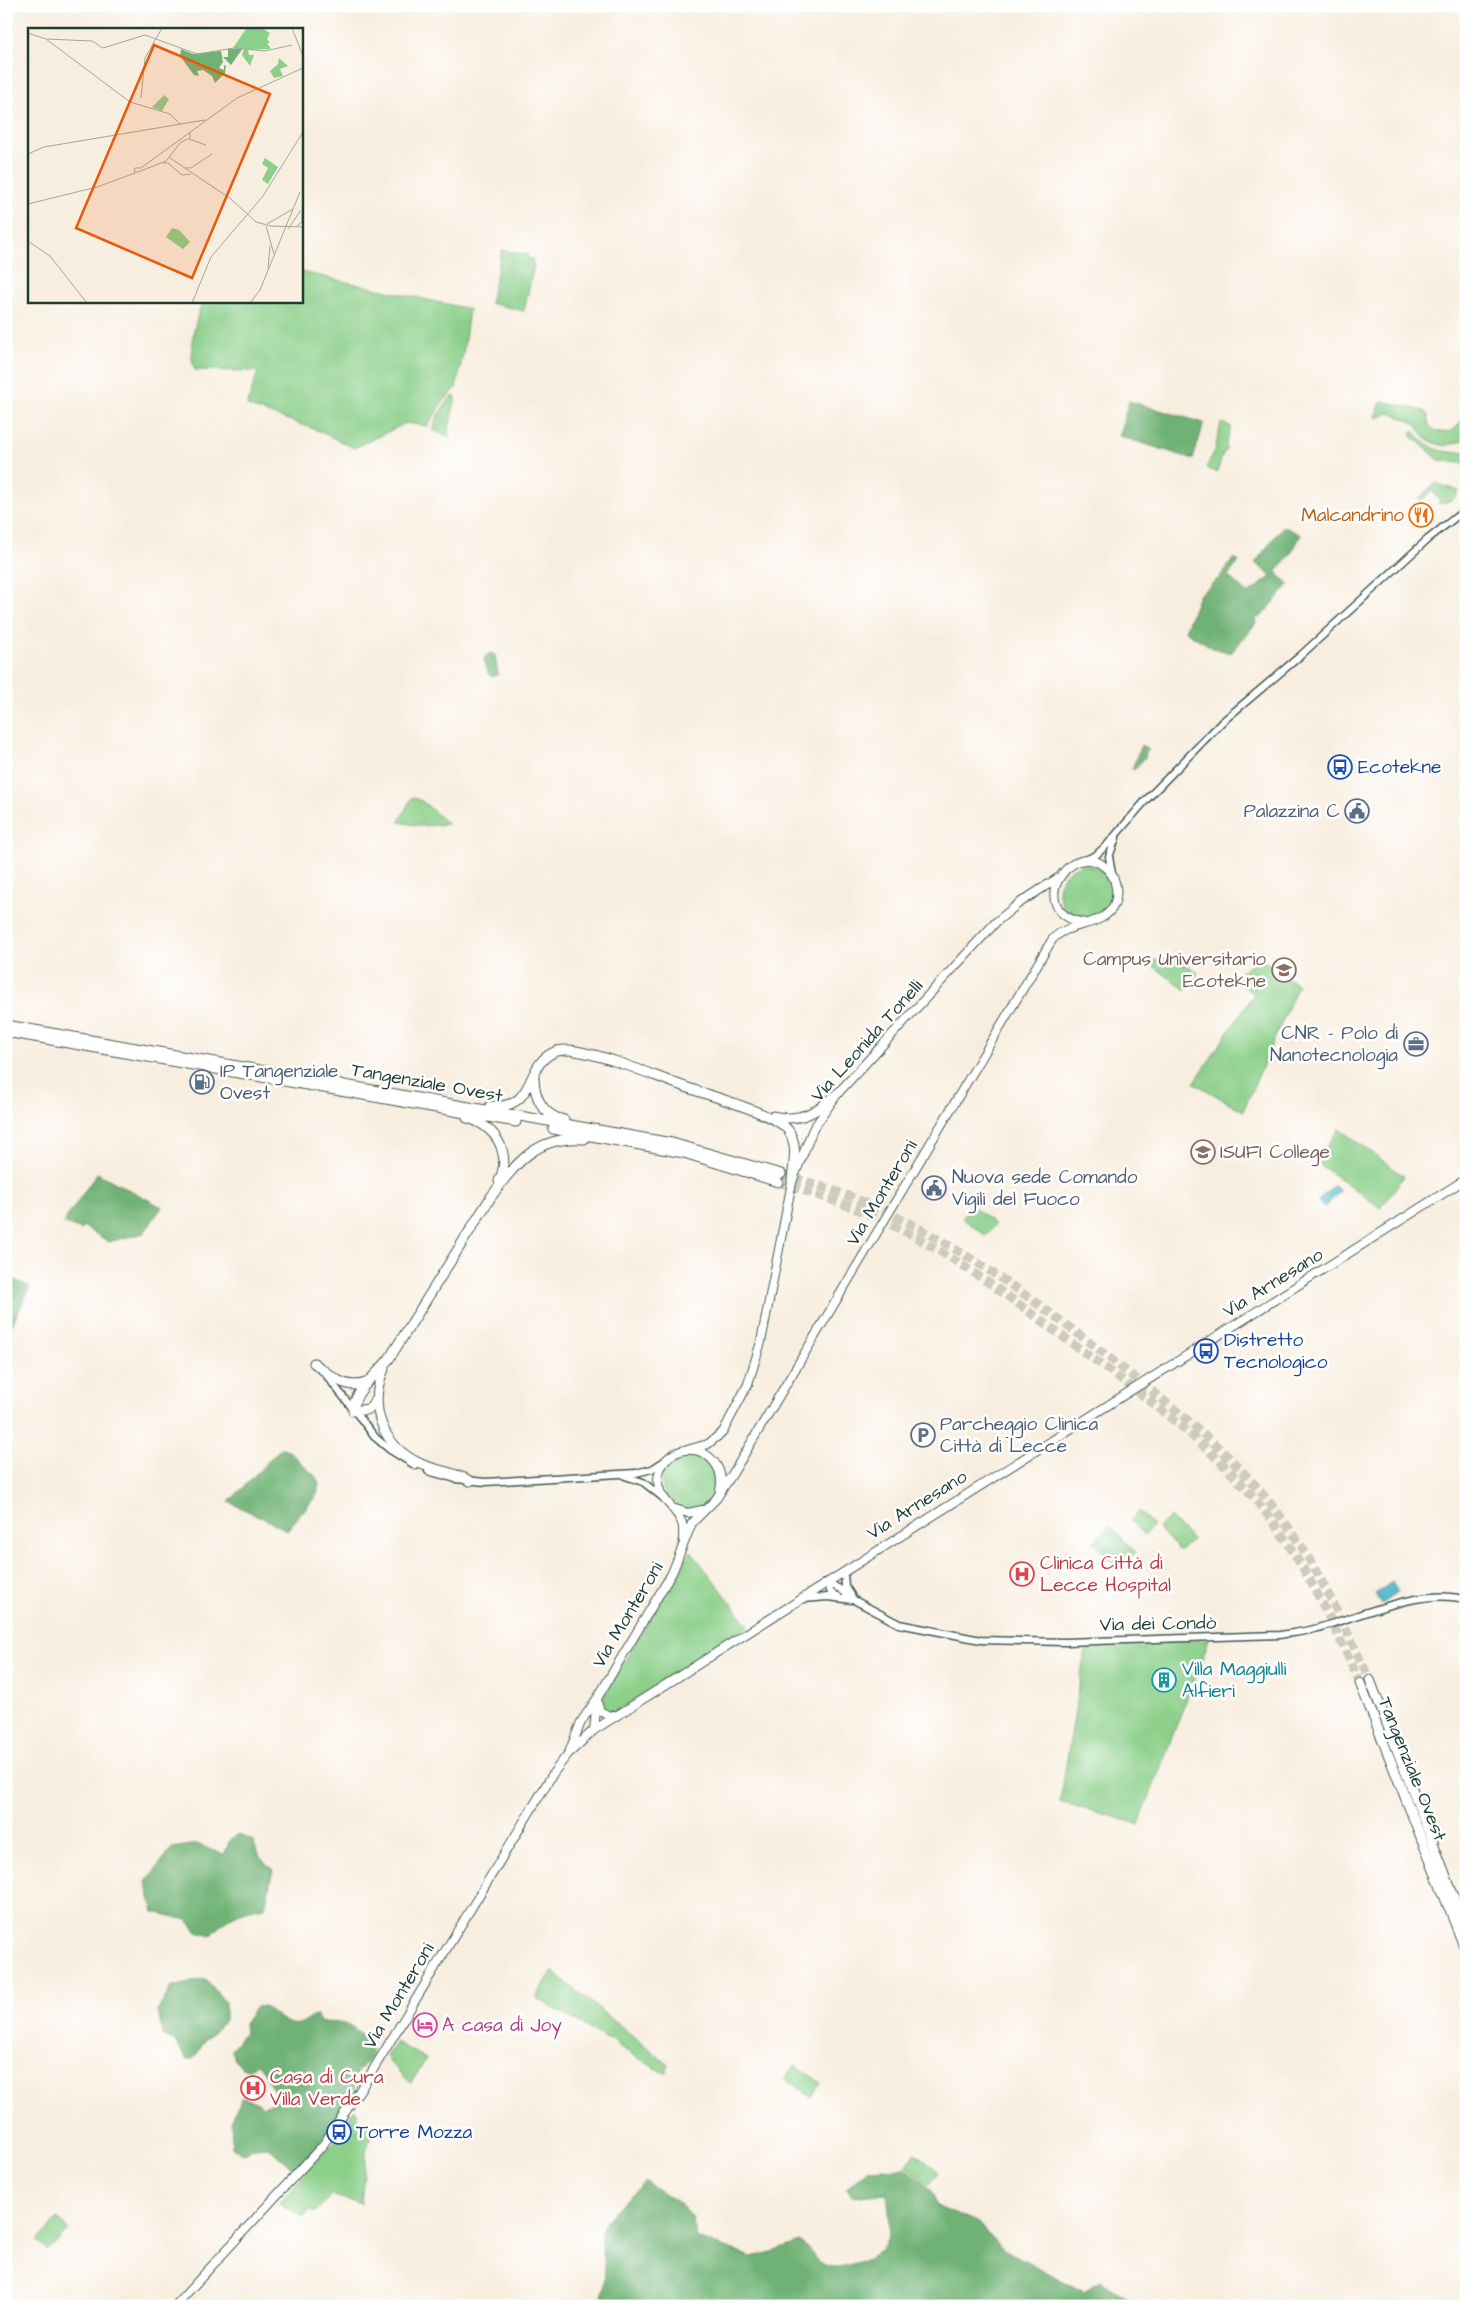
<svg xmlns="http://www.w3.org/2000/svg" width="1472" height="2312" font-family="'Architects Daughter',sans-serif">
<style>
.green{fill:#8bcf89;stroke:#55865e}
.forest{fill:#70b275;stroke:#487854}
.water{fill:#4ab4c8;stroke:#34787e}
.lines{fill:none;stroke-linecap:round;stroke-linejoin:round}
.highway-tunnel{stroke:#cdcbbd;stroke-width:9;stroke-dasharray:9 4.5;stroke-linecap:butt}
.minor-casing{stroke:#40584e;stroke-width:9}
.major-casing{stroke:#40584e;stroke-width:10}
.highway-casing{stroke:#40584e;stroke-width:11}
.minor{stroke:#fff;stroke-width:6}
.major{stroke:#fff;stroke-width:8}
.highway{stroke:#fff;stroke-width:9}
.labels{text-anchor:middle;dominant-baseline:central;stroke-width:5;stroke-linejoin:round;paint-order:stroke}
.food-label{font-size:19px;fill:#c56008;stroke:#fff;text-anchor:end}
.transit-label{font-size:19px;fill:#164399;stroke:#fff;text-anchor:start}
.service-label{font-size:19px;fill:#4e5e75;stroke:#fff;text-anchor:start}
.education-label{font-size:19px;fill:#785e54;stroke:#fff;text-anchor:end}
.street-label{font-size:19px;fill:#1f3d34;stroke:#fff}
.health-label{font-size:19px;fill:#be3a42;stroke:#fff;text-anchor:start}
.culture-label{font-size:19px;fill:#0d838f;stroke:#fff;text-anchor:start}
.hotel-label{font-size:19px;fill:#b23c85;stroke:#fff;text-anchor:start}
.inset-road{fill:none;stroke:#a1a79b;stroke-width:1}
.view{fill:#e8590c;fill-opacity:0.15;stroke:#e8590c;stroke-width:2.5}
.inset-edge{fill:none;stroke:#1f3d34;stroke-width:2.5}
</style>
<rect width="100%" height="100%" fill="#fff"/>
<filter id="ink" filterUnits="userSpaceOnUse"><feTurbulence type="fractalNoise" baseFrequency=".02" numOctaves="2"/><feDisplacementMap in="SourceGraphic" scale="10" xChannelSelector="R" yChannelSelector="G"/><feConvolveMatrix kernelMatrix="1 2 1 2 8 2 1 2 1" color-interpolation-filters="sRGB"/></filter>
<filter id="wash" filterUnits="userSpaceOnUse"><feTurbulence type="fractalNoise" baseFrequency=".0096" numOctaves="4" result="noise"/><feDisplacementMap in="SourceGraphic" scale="20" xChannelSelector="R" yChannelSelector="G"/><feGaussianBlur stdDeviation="1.12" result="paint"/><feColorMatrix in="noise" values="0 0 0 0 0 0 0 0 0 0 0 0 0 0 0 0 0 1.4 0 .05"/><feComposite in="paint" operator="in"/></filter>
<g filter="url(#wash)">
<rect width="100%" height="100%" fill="#f8eedf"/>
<path class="green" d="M502 250 528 255 527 258 533 259 532 263 534 265 524 311 490 303Z
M301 272 469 309 463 354 456 388 441 404 428 426 406 423 354 448 317 430 247 406 258 371 195 370C187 350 195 321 203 301H301Z
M452 396 456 397 448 433 450 437 432 430 439 413Z
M1382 401 1424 411 1428 416 1429 426C1441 436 1453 434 1461 421L1466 424V440L1445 446 1434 443 1427 439 1413 422 1389 413 1377 418 1375 416Z
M1221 423 1231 426 1226 444V451L1223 453 1217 472 1206 468 1215 450Z
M1414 431C1429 449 1443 455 1466 451V464L1439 460 1410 435Z
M1436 483 1459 491C1456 500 1448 502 1439 504V499L1432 491 1421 501 1418 499Z
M412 797 422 801 448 824 421 826 399 822Z
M1059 892a27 27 0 1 1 54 0a27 27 0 1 1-54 0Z
M1175 956 1197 972V975L1186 990 1153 966 1155 960H1162Z
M1261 959 1298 985 1243 1111 1194 1083 1254 994 1234 980V976Z
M1339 1129 1404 1176 1381 1208 1316 1162Z
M972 1206 995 1224 986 1236 962 1218Z
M662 1481a28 28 0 1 1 56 0a28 28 0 1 1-56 0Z
M1139 1511 1153 1526 1144 1535 1130 1520Z
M1170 1517 1192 1540 1180 1551 1158 1528Z
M1110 1526 1136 1552 1119 1568 1093 1542Z
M691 1551 750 1627 620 1709 613 1713 604 1712 600 1705 602 1698Z
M1209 1640 1139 1824 1060 1802 1086 1644Z
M552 1971 669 2065 666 2072H662L620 2047 613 2039 605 2038 536 1998Z
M396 2042 426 2059 411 2083 391 2064 386 2056Z
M795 2065 821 2083 811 2097 785 2078Z
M355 2109 357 2114 356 2121 373 2127 366 2152 361 2204 331 2195 315 2213 310 2209 303 2217 280 2203 328 2146 331 2147 344 2127 342 2126Z
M915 2153 939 2172 928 2185 905 2166Z
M58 2219 69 2230 47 2251 37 2241Z"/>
<path class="forest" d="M1129 401 1204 423 1193 459 1119 436Z
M1283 526 1301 535 1291 554 1277 571 1280 577 1289 584 1260 618 1258 617 1255 620 1257 622 1231 653 1213 648 1185 631 1199 595 1219 578 1234 558 1239 561 1228 576 1248 594 1272 576 1255 563Z
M490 653 495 655 498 674 492 677 488 674 484 658Z
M1141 745 1149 750 1145 754 1146 756 1134 770 1132 769Z
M97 1173 162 1207 144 1233 109 1242 83 1226 81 1230 63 1223Z
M6 1276 30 1287 6 1337Z
M281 1448 290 1452 316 1477 319 1484 317 1495 287 1530 229 1502Z
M239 1834 253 1841 258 1855 273 1870 265 1907C240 1911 227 1917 210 1936L197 1932 187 1920 154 1912 146 1882 172 1848 197 1844 224 1855 230 1839Z
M206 1979 225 2002V2021L206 2040 193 2059H186L175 2041 162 2035 158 2010 172 1986C184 1986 193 1980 206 1979Z
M264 2006C274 2013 286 2027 299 2024 306 2022 309 2016 317 2016L320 2022C347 2019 351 2026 371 2042V2055L354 2078 355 2090 317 2148 296 2171 268 2147 254 2148 245 2154 232 2147 231 2121 242 2098 256 2101 263 2106 273 2103 277 2094C266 2082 270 2076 257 2064L250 2069 242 2068 234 2060 231 2049 245 2033 244 2024 256 2007Z
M904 2168 930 2188 938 2206 979 2223 1000 2247 1084 2292 1102 2280 1136 2306H592L601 2300C605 2286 606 2267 603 2253 601 2246 599 2235 603 2227 607 2214 635 2192 646 2182L678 2202 692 2217 697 2238 751 2257 772 2252 800 2242C811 2250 815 2262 828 2266 836 2269 847 2265 855 2263 896 2253 891 2229 887 2194L852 2196 846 2189 867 2170Z"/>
<path class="water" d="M1334 1185 1340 1191 1325 1207 1322 1206 1318 1201Z
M1392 1582 1398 1592 1381 1604 1375 1594Z"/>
</g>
<g filter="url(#ink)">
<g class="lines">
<path class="highway-tunnel" d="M781 1174C824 1186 866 1201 905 1221 983 1261 1053 1314 1121 1367 1185 1417 1241 1460 1289 1528 1322 1575 1345 1628 1370 1680
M778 1182C818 1195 859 1208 896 1227 964 1261 1025 1309 1085 1353 1156 1404 1227 1457 1278 1529 1312 1578 1336 1630 1360 1683"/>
<g class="minor-casing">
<path id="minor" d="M1083 861 1096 855 1108 844 1146 800 1222 722 1300 656 1428 539 1466 509
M1112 874 1109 857 1116 838
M326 1375 376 1438 390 1450 416 1466
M428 1471 456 1479 485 1482 636 1473 652 1469 666 1460
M625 1476 643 1482 662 1497
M848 1570 844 1574 845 1586 851 1595
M826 1582 840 1589 854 1600 899 1624 981 1640 1065 1642 1280 1635C1291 1633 1303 1632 1314 1629 1356 1618 1423 1586 1466 1600
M826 1582 831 1593 838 1596
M803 1599 828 1597 853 1600"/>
</g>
<g class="major-casing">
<path id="major" d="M687 1450 708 1444 723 1432 748 1384 761 1342 792 1182 813 1129 838 1093 996 922 1018 904 1058 878
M672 1508 688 1513 702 1510
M683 1539C683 1533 684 1528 682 1523 675 1505 653 1497 659 1473 661 1466 666 1459 672 1455 697 1439 727 1462 720 1490
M597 1702 600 1711 609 1716 614 1715
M594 1730 597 1701
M570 1750 581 1722 598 1697 672 1573 692 1523 716 1499 733 1473 1052 940C1069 920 1102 929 1114 905 1118 896 1117 884 1112 875 1079 826 1017 911 1085 923
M175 2306 323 2145 368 2078 554 1772 568 1754 594 1730 1466 1179"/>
</g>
<g class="highway-casing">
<path id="highway" d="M6 1025 672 1143 781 1174
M6 1032 516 1122
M534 1077C534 1097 543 1116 564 1120
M490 1106C539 1110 522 1063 557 1051 562 1050 571 1050 576 1051 615 1058 653 1076 691 1089 718 1098 747 1106 773 1119 779 1122 784 1125 788 1130 799 1145 793 1164 792 1182
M773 1116C801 1123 818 1111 838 1093
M467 1118C496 1126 512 1153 499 1181
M553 1129 684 1153 778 1182
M314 1363C330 1375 346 1392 368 1382
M384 1369C368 1406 381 1445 419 1463 435 1471 454 1471 470 1481
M376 1399 369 1409 353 1411C353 1392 376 1375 389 1359L491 1197C516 1163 537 1135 584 1139
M1370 1680 1466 1928
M1360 1683 1466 1951"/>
</g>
<use href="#minor" class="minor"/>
<use href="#major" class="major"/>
<use href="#highway" class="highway"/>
</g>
</g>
<defs>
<g id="restaurant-ring" transform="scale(1.25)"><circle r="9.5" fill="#fff" stroke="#e8710a" stroke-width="1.5"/><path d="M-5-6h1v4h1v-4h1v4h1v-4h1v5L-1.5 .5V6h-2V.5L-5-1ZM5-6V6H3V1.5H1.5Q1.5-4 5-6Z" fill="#e8710a"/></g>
<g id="bus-ring" transform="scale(1.25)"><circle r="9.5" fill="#fff" stroke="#1a4fb4" stroke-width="1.5"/><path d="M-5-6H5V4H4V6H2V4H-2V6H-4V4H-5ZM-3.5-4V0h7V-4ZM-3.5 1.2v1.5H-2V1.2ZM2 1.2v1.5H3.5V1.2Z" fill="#1a4fb4"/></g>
<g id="civic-ring" transform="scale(1.25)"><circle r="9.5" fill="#fff" stroke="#5c6f8a" stroke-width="1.5"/><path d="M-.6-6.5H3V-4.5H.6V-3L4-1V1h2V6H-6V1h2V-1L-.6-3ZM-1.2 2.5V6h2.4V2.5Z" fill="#5c6f8a"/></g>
<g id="university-ring" transform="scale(1.25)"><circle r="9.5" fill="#fff" stroke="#8d6e63" stroke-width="1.5"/><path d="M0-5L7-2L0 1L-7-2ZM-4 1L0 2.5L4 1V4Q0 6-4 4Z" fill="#8d6e63"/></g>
<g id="office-ring" transform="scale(1.25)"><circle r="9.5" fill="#fff" stroke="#5c6f8a" stroke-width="1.5"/><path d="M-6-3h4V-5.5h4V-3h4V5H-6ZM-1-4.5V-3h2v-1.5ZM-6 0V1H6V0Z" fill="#5c6f8a"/></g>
<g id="fuel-ring" transform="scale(1.25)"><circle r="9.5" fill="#fff" stroke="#5c6f8a" stroke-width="1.5"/><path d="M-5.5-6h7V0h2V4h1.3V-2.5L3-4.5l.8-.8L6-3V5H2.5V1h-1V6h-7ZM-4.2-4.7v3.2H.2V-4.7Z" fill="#5c6f8a"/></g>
<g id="parking-ring" transform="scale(1.25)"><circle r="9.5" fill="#fff" stroke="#5c6f8a" stroke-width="1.5"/><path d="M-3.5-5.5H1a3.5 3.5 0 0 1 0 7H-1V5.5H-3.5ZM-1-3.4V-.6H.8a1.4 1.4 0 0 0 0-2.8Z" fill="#5c6f8a"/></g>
<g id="hospital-ring" transform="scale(1.25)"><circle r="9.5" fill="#fff" stroke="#e0444e" stroke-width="1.5"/><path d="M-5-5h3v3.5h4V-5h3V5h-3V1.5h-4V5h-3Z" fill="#e0444e"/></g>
<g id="building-ring" transform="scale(1.25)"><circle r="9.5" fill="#fff" stroke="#0f9aa8" stroke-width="1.5"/><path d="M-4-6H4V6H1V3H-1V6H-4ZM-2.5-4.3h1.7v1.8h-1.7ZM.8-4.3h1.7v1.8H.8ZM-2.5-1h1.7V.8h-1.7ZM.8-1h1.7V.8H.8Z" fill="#0f9aa8"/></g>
<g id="hotel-ring" transform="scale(1.25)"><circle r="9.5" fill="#fff" stroke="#d1479c" stroke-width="1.5"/><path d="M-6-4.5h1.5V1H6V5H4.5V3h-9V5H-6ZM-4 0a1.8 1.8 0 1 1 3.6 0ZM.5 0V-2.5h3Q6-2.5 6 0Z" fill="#d1479c"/></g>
</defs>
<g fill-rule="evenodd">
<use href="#restaurant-ring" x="1421" y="515"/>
<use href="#bus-ring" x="1340" y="767"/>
<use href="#civic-ring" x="1357" y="811"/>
<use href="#university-ring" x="1284" y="970"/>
<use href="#office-ring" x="1416" y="1044"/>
<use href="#fuel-ring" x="202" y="1082"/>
<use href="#university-ring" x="1203" y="1152"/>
<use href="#civic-ring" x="934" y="1188"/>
<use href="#bus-ring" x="1206" y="1351"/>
<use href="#parking-ring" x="923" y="1435"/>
<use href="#hospital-ring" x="1022" y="1574"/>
<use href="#building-ring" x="1164" y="1680"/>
<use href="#hotel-ring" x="425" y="2025"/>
<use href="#hospital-ring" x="253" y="2088"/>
<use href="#bus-ring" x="339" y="2132"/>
</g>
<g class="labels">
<g class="food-label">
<text x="1404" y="515">Malcandrino</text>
</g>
<g class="transit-label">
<text x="1358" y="767">Ecotekne</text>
<text x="1224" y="1340">Distretto<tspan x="1224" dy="22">Tecnologico</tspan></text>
<text x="356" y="2132">Torre Mozza</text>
</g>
<g class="service-label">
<text x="1340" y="811" text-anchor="end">Palazzina C</text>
<text x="1398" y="1033" text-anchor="end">CNR - Polo di<tspan x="1398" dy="22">Nanotecnologia</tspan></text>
<text x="220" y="1071">IP Tangenziale<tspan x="220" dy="22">Ovest</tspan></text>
<text x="952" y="1177">Nuova sede Comando<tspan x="952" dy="22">Vigili del Fuoco</tspan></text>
<text x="940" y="1424">Parcheggio Clinica<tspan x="940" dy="22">Città di Lecce</tspan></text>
</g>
<g class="education-label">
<text x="1266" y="959">Campus Universitario<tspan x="1266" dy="22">Ecotekne</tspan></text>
<text x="1220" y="1152" text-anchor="start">ISUFI College</text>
</g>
<g class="street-label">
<text transform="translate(867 1041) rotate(-48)">Via Leonida Tonelli</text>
<text transform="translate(427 1083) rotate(10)">Tangenziale Ovest</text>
<text transform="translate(882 1193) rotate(-59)">Via Monteroni</text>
<text transform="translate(1273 1283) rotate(-32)">Via Arnesano</text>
<text transform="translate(917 1505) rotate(-32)">Via Arnesano</text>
<text transform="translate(628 1615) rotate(-59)">Via Monteroni</text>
<text transform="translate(1158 1624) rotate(-1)">Via dei Condò</text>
<text transform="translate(1412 1769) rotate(68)">Tangenziale Ovest</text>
<text transform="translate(399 1996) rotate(-59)">Via Monteroni</text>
</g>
<g class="health-label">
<text x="1040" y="1563">Clinica Città di<tspan x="1040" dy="22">Lecce Hospital</tspan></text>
<text x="270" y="2077">Casa di Cura<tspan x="270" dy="22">Villa Verde</tspan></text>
</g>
<g class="culture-label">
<text x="1182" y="1669">Villa Maggiulli<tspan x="1182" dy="22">Alfieri</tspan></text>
</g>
<g class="hotel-label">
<text x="442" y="2025">A casa di Joy</text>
</g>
</g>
<g transform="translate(28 28)">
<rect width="275" height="275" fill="#f8eedf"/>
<path d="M234 0 242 5 239 11 242 15H239L243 21 220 22 221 27H226L222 38 214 27 216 20H205L218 1ZM251 30 260 38 252 41 255 48 246 50 242 43 250 36ZM136 67 141 71 134 83 124 79ZM237 130 250 139 240 156 234 152 240 140 234 136ZM144 200 151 202 162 214 155 221 138 209Z" fill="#8bcf89"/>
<path d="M215 20 203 37 195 29H200V21ZM153 21 165 26 193 23 195 34 191 40 196 42V38L198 37 197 45 187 55 184 48 175 42 169 43 171 48 166 47 152 28Z" fill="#70b275"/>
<path class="inset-road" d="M264 0 275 28M0 5 18 11 102 74 142 86 152 96M19 11 64 13 75 20 117 7 169 26 206 20 237 23 264 17M113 70 117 30 134 0M161 111 178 117M0 126 16 119 177 92M142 130 203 171 228 194 243 198 275 199M135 135H140L154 147 163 146M157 140H163L184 126M110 144H106L107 140H113L209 70 275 40M110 144 138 133 153 114 162 110V104M0 176 69 159 107 145M239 196 265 181M238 198 246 226M269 198 274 194V185M260 201 273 182M0 213 22 228 59 275M240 241 242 218M164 275 183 229 235 168 275 104M222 275 232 262 272 164"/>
<path class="view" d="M126 17 242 66 164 250 48 200Z"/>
<rect width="275" height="275" class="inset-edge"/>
</g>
<rect width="1472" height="2312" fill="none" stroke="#fff" stroke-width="25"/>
</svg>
